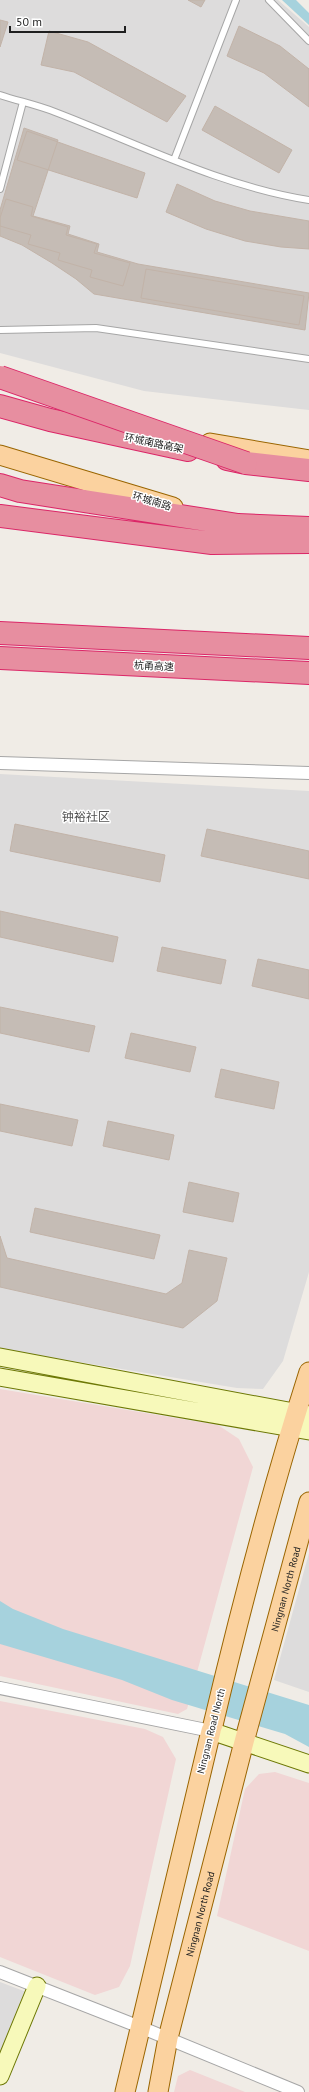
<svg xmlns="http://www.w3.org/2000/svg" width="309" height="2092" font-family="'PT Sans','Noto Sans SC',sans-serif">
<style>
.residential{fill:#dddcdc}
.commercial{fill:#f1d6d5}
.water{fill:#a6d2dd}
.building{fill:#c5bcb5;stroke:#c2b3a8}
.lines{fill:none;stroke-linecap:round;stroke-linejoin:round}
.lane-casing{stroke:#a6a6a6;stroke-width:8}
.street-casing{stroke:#a6a6a6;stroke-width:14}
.secondary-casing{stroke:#6d7805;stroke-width:19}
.primary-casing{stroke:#9a6501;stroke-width:21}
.highway-casing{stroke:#db2667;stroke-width:24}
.lane{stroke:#fff;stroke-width:6}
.street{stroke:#fff;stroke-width:12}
.secondary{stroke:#f7f9ba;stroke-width:17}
.primary{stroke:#fbd29f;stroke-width:19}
.highway{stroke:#e78ea0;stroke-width:22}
.highway-bridge-casing{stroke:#db2667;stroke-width:24;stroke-linecap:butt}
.highway-bridge{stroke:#e78ea0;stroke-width:22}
.labels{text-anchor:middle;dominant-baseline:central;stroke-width:3;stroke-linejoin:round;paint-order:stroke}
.street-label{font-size:10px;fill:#1f1f1f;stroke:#fff}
.quarter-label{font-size:12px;fill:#525252;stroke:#fff}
</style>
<rect width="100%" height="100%" fill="#f0ece6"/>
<path class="residential" d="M0 0H278L309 27V410L144 391 0 353Z
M0 774 309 791V1272L283 1361 263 1389 237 1388 0 1349Z
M309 1553V1692L274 1680Z
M0 1982 29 1993 0 2055Z"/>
<path class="commercial" d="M0 1389 218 1425 239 1439 253 1467 187 1709 178 1714 0 1676Z
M0 1701 145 1729 163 1737 176 1759 130 1966 119 1987 95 1995 0 1957Z
M275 1772 309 1783V1951L217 1916 245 1789 259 1774Z
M190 2070 245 2092H174L178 2076Z"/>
<path class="water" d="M282 0H296L309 13V25Z
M0 1601 13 1609 63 1629 309 1705V1747L285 1734 172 1700 122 1680 0 1644Z"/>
<path class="building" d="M188 0H205L201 7Z
M0 20 8 22 0 47Z
M239 26 280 46 309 69V107L264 73 227 56Z
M49 31 88 42 186 96 167 122 74 72 41 65Z
M215 106 292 150 279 173 202 130Z
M24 128 58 140 33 216 70 226 68 234 99 244 97 252 138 264 309 293 305 330 94 294 76 279 52 263 22 245 0 236V210Z
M27 131 145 173 137 198 17 160Z
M177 184 215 201 250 211 309 221V249L281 247 245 241 206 229 166 212Z
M6 199 33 207 31 216 68 227 66 235 97 244 94 253 130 263 123 286 90 277 92 270 58 260 60 253 28 244 31 235 0 226V218Z
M146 269 304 296 299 325 141 298Z
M15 824 165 855 160 882 10 851Z
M207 829 309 851V879L201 856Z
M0 911 118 937 113 962 0 937Z
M162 947 226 960 221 984 157 971Z
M258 959 309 970V999L252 986Z
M0 1007 95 1026 89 1052 0 1033Z
M131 1033 196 1047 190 1072 125 1058Z
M221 1069 279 1082 274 1109 215 1097Z
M0 1104 78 1120 72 1146 0 1131Z
M108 1121 174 1135 169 1160 103 1146Z
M189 1182 239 1193 233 1222 183 1212Z
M35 1208 160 1235 154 1259 30 1232Z
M0 1236 7 1258 166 1294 182 1283 189 1250 227 1258 217 1301 183 1328 0 1287Z"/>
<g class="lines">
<g class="lane-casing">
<path id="lane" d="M269 0 309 41
M0 95C18 101 37 105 55 112 139 144 220 186 309 200
M174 160 236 0
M0 189 23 102
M0 330 96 328 309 359"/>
</g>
<g class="street-casing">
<path id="street" d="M0 763 309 773
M0 1688 211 1731
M0 1972 140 2027 298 2092"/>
</g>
<g class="secondary-casing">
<path id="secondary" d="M0 1357 309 1415
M0 1377 309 1431
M213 1725 211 1731 309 1764
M0 2076 37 1986"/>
</g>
<g class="primary-casing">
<g id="primary">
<path d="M210 443 309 460"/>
<path d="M0 455 173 507"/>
<path d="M213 1725C241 1607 272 1488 309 1372"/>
<path d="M125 2092 211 1731"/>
<path id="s1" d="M158 2092 168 2038 244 1742 309 1502"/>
</g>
</g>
<g class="highway-casing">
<path id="highway" d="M0 406 50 420 188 450
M227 459 246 463 309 470
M0 485 20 491 238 525 309 528
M0 516 212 543 309 542
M0 633 309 648
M0 658 309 673"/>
</g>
<use href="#lane" class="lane"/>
<use href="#street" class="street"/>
<use href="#secondary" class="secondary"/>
<use href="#primary" class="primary"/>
<use href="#highway" class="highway"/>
<g class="highway-bridge-casing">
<path id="highway-bridge" d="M0 377 246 463"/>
</g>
<use href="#highway-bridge" class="highway-bridge"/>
</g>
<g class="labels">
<g class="street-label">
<text transform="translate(154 443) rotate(12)">环城南路高架</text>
<text transform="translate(152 501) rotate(17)">环城南路</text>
<text transform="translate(154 666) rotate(3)">杭甬高速</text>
<text stroke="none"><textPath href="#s1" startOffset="519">Ningnan North Road</textPath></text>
<text transform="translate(211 1731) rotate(-76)">Ningnan Road North</text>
<text stroke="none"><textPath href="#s1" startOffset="183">Ningnan North Road</textPath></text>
</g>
<g class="quarter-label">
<text x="86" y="816">钟裕社区</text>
</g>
</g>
<path d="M10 26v6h115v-6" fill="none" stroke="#1f1f1f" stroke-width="2"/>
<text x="16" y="26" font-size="12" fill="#1f1f1f" stroke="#ffffff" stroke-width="3" paint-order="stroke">50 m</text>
</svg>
